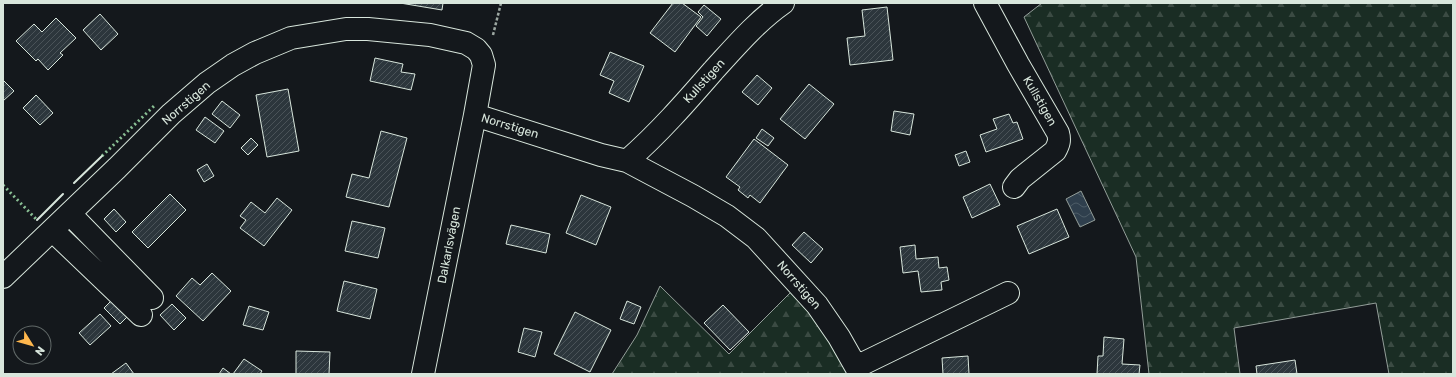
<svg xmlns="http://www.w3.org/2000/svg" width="1456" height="377" font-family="Rubik,sans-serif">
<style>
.forest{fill:url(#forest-firs);stroke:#939e99}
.water{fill:url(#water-waves);stroke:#939e99}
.building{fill:url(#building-hatch);stroke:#d8e6dc}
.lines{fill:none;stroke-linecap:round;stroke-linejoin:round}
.minor-casing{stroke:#d8e6dc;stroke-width:24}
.path{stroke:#9da8a2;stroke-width:2.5;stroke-dasharray:3 2;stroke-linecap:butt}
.minor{stroke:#14181c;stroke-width:22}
.hedge{stroke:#8ac095;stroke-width:3;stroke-dasharray:2 3;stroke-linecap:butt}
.wall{stroke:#d8e6dc;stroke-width:2}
.labels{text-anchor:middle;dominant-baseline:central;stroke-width:3;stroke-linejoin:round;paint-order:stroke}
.street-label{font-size:12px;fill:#d8e6dc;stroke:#14181c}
</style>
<defs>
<pattern id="forest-firs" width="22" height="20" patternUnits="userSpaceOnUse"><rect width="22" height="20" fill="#1a2d24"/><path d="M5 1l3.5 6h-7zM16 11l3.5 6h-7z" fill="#3b4b43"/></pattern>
<pattern id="water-waves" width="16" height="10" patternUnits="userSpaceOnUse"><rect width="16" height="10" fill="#2f3f4d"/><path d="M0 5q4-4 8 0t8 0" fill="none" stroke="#4c5b66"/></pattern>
<pattern id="building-hatch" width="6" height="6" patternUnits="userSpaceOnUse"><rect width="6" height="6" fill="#2c363c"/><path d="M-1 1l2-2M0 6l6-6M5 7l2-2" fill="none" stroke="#4a5358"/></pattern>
</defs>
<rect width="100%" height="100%" fill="#14181c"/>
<path class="forest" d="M1042 3H1453V374H1389L1376 303 1234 328 1240 374H1149L1136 257 1024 17Z
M660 286 729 354 792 291 822 324 851 374H612L637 335Z"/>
<path class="water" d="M1081 191 1095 220 1080 227 1066 199Z"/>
<path class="building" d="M400 3H443L442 10Z
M673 3H682L701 17 675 52 650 33Z
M704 5 721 19 707 36 696 26 703 17 698 12Z
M887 7 893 60 850 65 847 38 865 36 862 10Z
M100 14 118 34 101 50 83 30Z
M56 18 76 38 60 53 63 55 48 70 38 59 36 61 16 41 34 24 42 32Z
M610 52 644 66 629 102 609 93 614 81 600 75Z
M375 58 403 64 401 72 415 74 411 90 370 81Z
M757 75 772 88 758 105 742 92Z
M3 80 14 91 3 101Z
M809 84 834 104 805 139 780 119Z
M288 89 299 151 267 157 256 95Z
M36 95 53 113 40 125 23 108Z
M222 101 240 115 230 128 212 114Z
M894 111 914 114 910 135 891 131Z
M1009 114 1013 123 1017 122 1023 139 986 152 980 135 997 129 993 119Z
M205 117 224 131 215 143 196 130Z
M762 129 774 138 768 146 756 138Z
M381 131 407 138 389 207 346 197 352 174 369 178Z
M251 138 258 145 248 155 241 148Z
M754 139 788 165 760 203 750 195 748 198 738 190 740 187 726 177Z
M966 151 970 162 959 166 955 155Z
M207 164 214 176 204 182 197 170Z
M990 184 1000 205 972 218 963 197Z
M170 194 186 210 148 248 132 232Z
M581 195 611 207 596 245 566 233Z
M277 198 292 210 264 246 240 228 246 220 240 216 251 202 265 213Z
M114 209 126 222 116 232 104 219Z
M1057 209 1069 237 1029 254 1017 226Z
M352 221 385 228 378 258 345 251Z
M511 225 550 234 546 253 506 244Z
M804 232 823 249 811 263 792 245Z
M915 245 916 259 938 257 939 268 947 267 949 280 941 282 942 290 921 292 918 271 903 273 900 247Z
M212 273 231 291 203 321 176 296 192 278 200 285Z
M344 281 377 289 370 319 337 311Z
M114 298 130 314 120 324 104 308Z
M627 301 641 307 634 324 620 319Z
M172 304 186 318 174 330 160 315Z
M723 305 749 332 730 350 704 323Z
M249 306 269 312 263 330 243 325Z
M575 312 611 330 590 372 554 354Z
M100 314 111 326 90 345 79 333Z
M524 328 542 332 535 357 518 352Z
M1104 337 1124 339 1122 364 1140 365 1139 374H1097L1098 356H1103Z
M296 351 330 352 329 374H296Z
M968 356 969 374H943L942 358Z
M244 359 262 371 260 374H233Z
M1295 360 1297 374H1257L1256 366Z
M126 363 134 374H111Z
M223 368 231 374H219Z"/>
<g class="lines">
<g class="minor-casing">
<path id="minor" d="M985 3 1018 64 1058 133C1060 140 1059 144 1055 151L1020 179 1014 187
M627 161C659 133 686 102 713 71 735 47 756 22 783 3
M70 214 152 298
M52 230 141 315
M3 277 117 168 171 114 207 83 233 65 255 53 291 38 346 29H368L430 35 466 43 476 49 481 55 484 65 475 115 601 155 627 161 693 196 727 216 756 238 817 305 839 337 860 374
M856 367 1008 293
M423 374 475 115"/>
</g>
<path class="path" d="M493 35 501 3"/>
<use href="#minor" class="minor"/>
<path class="hedge" d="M102 156 154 106
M3 185 37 220"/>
<path class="wall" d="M74 183 102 156
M37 220 63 194"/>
</g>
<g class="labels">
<g class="street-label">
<text transform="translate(704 81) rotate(-48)">Kullstigen</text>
<text transform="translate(1040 101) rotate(60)">Kullstigen</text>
<text transform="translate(186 103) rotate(-41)">Norrstigen</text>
<text transform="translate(510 126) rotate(17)">Norrstigen</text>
<text transform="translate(449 245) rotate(-79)">Dalkarlsvägen</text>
<text transform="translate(799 285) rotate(49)">Norrstigen</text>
</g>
</g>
<rect width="1456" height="377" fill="none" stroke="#d8e6dc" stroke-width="8"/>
<g transform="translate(32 345) rotate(127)"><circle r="19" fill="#14181c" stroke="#626a69"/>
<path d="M0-3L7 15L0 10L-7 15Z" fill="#ffb74d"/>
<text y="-6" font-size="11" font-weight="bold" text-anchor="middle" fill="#d8e6dc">N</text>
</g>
</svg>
